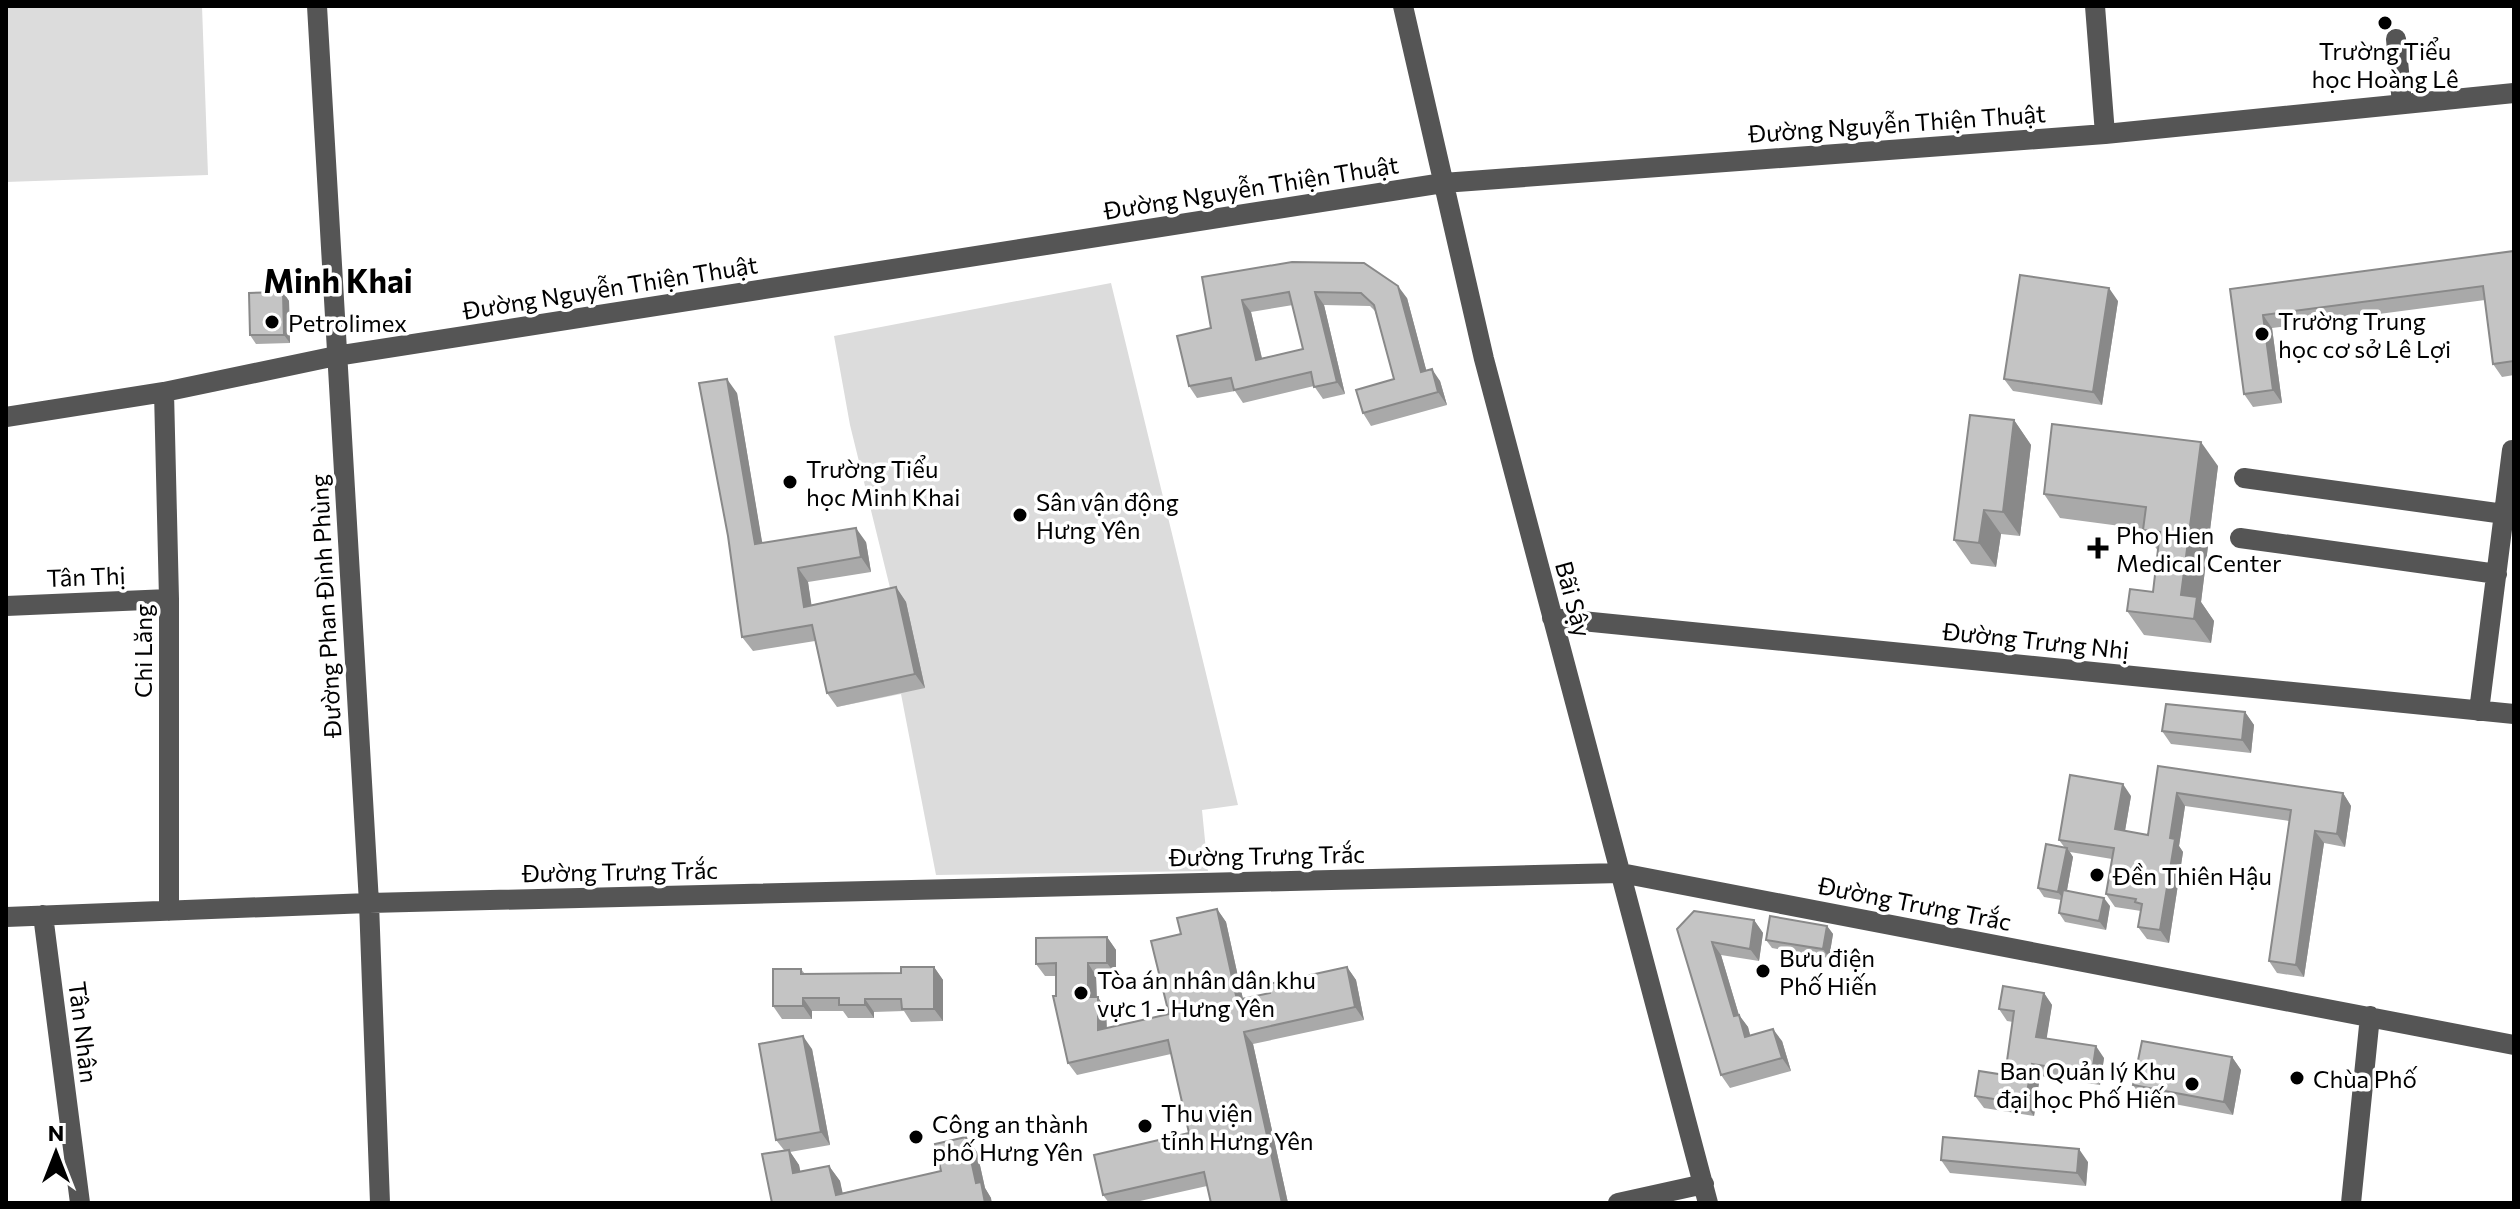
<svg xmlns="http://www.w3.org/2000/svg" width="2520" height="1209" font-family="Commissioner,sans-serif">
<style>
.green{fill:#dcdcdc}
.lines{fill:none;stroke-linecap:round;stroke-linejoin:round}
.minor{stroke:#555;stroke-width:20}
.wall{fill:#a9a9a9;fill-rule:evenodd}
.shaded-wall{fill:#898989}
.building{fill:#c4c4c4;stroke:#898989;stroke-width:2;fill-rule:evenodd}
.poi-dot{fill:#000;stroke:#fff;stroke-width:3}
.labels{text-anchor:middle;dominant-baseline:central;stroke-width:7;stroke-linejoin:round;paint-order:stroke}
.poi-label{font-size:24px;fill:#000;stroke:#fff;text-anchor:start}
.street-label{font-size:24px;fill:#000;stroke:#fff}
.district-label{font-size:32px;font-weight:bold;fill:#000;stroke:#fff}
</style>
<rect width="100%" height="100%" fill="#fff"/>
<path class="green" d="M6 6H202L208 175 6 182Z
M1111 283 1238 805 1202 810 1208 871 936 875 901 694 837 707 818 620 894 604 850 425 834 336Z"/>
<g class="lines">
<path class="minor" d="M317 6 369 903 380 1203
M1403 6 1484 359 1708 1203
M2095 6 2105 134
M2396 39 2402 104
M164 392 169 599V911
M6 417 164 392 336 356 1443 183 2105 134 2514 93
M2244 478 2504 514
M2240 538 2497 574
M6 606 169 599
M1552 618 2514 714
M2479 711 2512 450
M43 915 80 1203
M6 917 369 903 1621 873 2514 1045
M1618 1203 1704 1184
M2351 1203 2370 1016"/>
</g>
<path class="wall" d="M2514 251V375L2502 377 2493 364 2485 300 2272 328 2282 403 2253 407 2244 394 2230 289Z
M1202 277 1407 298 1426 370 1440 381 1447 405 1371 426 1363 413 1394 379 1375 311 1370 306 1324 305 1345 394 1323 399 1314 386 1243 403 1235 391 1197 398 1189 386 1211 328ZM1293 305 1303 349 1262 358 1251 312Z
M283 292 289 301 290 343 256 344 250 335Z
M2118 301 2102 405 2013 391 2004 379Z
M737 393 762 543 866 542 871 572 808 582 811 605 896 587 906 602 925 688 837 707 827 693 815 641 753 651 742 637Z
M2014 420 2031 445 2020 536 2001 534 1996 567 1971 564 1954 540Z
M2218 466 2201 602 2214 621 2211 643 2144 635 2127 611 2153 592 2158 551 2143 529 2060 518 2044 494Z
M2245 712 2254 725 2251 753 2171 744 2162 731Z
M2158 766 2343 793 2351 806 2345 847 2324 843 2304 977 2277 973 2269 961 2289 821 2185 806 2179 846 2183 852 2169 943 2147 939 2138 927 2141 911 2115 907 2106 894 2112 859 2070 852 2073 857 2067 890 2110 906 2106 930 2065 922 2059 913 2061 900 2044 897 2038 888 2065 848 2059 840 2131 796 2125 831 2148 835Z
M1217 909 1226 922 1243 999 1270 993 1347 967 1356 980 1364 1020 1253 1044 1288 1203H1211L1207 1186 1131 1203H1109L1103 1195 1189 1133 1171 1054 1077 1075 1068 1063 1056 996V976H1045L1036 964 1107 937 1116 950V975L1096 976 1097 997 1106 1010 1107 1028 1169 1014 1181 934Z
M1754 920 1763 933 1759 961 1721 955 1739 1015 1748 1027 1750 1035 1782 1041 1791 1071 1730 1088 1721 1075 1677 929Z
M1827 926 1833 934 1829 958 1772 948 1766 940Z
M934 967 943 980V1021L911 1022 904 1011 874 1012V1018H848L843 1011H812V1019H782L773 1006 801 969 805 974 901 973Z
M2044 993 2052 1005 2046 1039 2104 1058 2100 1085 2040 1076 2034 1116 1984 1108 1975 1096 2005 1075 2013 1022 2007 1021 1999 1009Z
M812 1049 830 1145 790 1152 799 1165 800 1172 829 1166 840 1181 842 1193 941 1171 977 1152 985 1188 991 1198 772 1203 784 1150 776 1140Z
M2232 1057 2241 1070 2233 1115 2142 1098 2133 1085Z
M1941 1160 2088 1162 2086 1186 1950 1173Z"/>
<path class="shaded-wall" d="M1398 286 1407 298 1430 384 1421 372Z
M2109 288 2118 301 2102 405 2093 392Z
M283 292 289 301 290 343 284 335Z
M1315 292 1324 305 1345 394 1337 382Z
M1242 300 1251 312 1265 372 1256 360Z
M2263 315 2272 328 2282 403 2273 390Z
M1432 369 1440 381 1447 405 1438 392Z
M727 379 737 393 765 559 755 544Z
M2014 420 2031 445 2020 536 2003 512Z
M2201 442 2218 466 2201 602 2214 621 2211 643 2194 619 2181 595Z
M1984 510 2001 534 1996 567 1979 543Z
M856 528 866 542 871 572 861 557Z
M798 568 808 582 814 621 804 607Z
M896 587 906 602 925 688 915 674Z
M2245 712 2254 725 2251 753 2242 740Z
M2123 784 2131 796 2123 842 2115 829Z
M2177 793 2185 806 2179 846 2183 852 2169 943 2160 930 2170 838Z
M2343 793 2351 806 2345 847 2337 834Z
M2315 831 2324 843 2304 977 2296 965Z
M2067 848 2073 857 2065 901 2058 892Z
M2104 898 2110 906 2106 930 2099 921Z
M1217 909 1226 922 1246 1013 1237 1000Z
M1754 920 1763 933 1759 961 1750 949Z
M1827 926 1833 934 1829 958 1823 949Z
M1107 937 1116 950V975L1107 963Z
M1712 942 1721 955 1743 1029 1734 1016Z
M1088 963 1096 976 1097 1010 1088 997Z
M934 967 943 980V1021L934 1009Z
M1347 967 1356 980 1364 1020 1355 1007Z
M2044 993 2052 1005 2045 1049 2036 1037Z
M1098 997 1106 1010 1107 1042 1098 1030Z
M803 998 812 1011V1019L803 1006Z
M865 999 874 1012V1018L865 1005Z
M1739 1015 1748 1027 1754 1050 1745 1037Z
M1773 1029 1782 1041 1791 1071 1782 1058Z
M1244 1032 1253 1044 1288 1203H1282Z
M803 1036 812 1049 830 1145 821 1132Z
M2096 1046 2104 1058 2100 1085 2092 1073Z
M2232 1057 2241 1070 2233 1115 2224 1102Z
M2032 1064 2040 1076 2034 1116 2025 1104Z
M966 1137 977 1152 985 1188 991 1198 992 1203H985L976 1183Z
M2079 1149 2088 1162 2086 1186 2077 1173Z
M789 1150 799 1165 804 1188 793 1173Z
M829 1166 840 1181 845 1203 836 1195Z"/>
<path class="building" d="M2514 251V361L2493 364 2483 286 2263 315 2273 390 2244 394 2230 289Z
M1292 262 1364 263 1398 286 1421 372 1432 369 1438 392 1363 413 1356 390 1394 379 1374 305 1361 293 1315 292 1337 382 1314 387 1311 372 1234 390 1231 378 1189 386 1177 336 1211 328 1202 277ZM1289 292 1303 349 1256 360 1242 300Z
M2020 275 2109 288 2093 392 2004 379Z
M283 292 284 335H250L249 293Z
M727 379 755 544 856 528 861 557 798 568 804 607 896 587 915 674 827 693 812 625 742 637 728 536 699 383Z
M1970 415 2014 420 2003 512 1984 510 1979 543 1954 540Z
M2052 424 2201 442 2181 595 2197 597 2194 619 2127 611 2130 589 2153 592 2160 532 2143 530 2146 507 2044 494Z
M2166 704 2245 712 2242 740 2162 731Z
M2158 766 2343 793 2337 834 2315 831 2296 965 2269 961 2291 810 2177 793 2170 838 2175 839 2160 930 2138 927 2142 904 2135 902 2136 899 2106 894 2114 848 2059 840 2070 775 2123 784 2115 829 2148 835Z
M2046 844 2067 848 2058 892 2038 888Z
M2063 890 2104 898 2099 921 2059 913Z
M1217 909 1237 1000 1270 993 1269 984 1347 967 1355 1007 1244 1032 1282 1203H1211L1204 1172 1103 1195 1094 1155 1189 1133 1168 1040 1068 1063 1053 996H1056V963L1036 964V938L1107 937V963H1088V997H1098V1030L1169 1014 1151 941 1181 934 1177 918Z
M1694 911 1754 920 1750 949 1712 942 1734 1016 1739 1015 1745 1037 1773 1029 1782 1058 1721 1075 1677 929Z
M1770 916 1827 926 1823 949 1766 940Z
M901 967H934V1009H902L901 999H865V1005H839V998H803V1006H773V969H801V974L901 973Z
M2003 986 2044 993 2036 1037 2096 1046 2092 1073 2032 1064 2025 1104 1975 1096 1979 1071 2005 1075 2014 1011 1999 1009Z
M803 1036 821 1132 776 1140 759 1044Z
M2142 1041 2232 1057 2224 1102 2133 1085Z
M966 1137 976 1183 981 1182 985 1203H772L762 1154 789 1150 793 1173 829 1166 836 1195 941 1171 935 1144Z
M1943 1137 2079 1149 2077 1173 1941 1160Z"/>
<g class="poi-dot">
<circle cx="2385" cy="23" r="8"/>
<circle cx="272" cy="322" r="8"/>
<circle cx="2262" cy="334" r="8"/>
<circle cx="790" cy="482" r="8"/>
<circle cx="1020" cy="515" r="8"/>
<path d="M2094 536h8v8h8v8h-8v8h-8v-8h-8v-8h8z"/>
<circle cx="2097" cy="875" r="8"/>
<circle cx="1763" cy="971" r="8"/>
<circle cx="1081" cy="993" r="8"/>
<circle cx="2297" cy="1078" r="8"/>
<circle cx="2192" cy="1084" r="8"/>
<circle cx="1145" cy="1126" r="8"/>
<circle cx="916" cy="1137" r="8"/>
</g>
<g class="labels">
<g class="poi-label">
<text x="2385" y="50" text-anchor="middle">Trường Tiểu<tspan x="2385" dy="28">học Hoàng Lê</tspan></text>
<text x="2278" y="320">Trường Trung<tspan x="2278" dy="28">học cơ sở Lê Lợi</tspan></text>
<text x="288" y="322">Petrolimex</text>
<text x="806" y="468">Trường Tiểu<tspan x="806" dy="28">học Minh Khai</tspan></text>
<text x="1036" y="501">Sân vận động<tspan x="1036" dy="28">Hưng Yên</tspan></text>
<text x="2116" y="534">Pho Hien<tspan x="2116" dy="28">Medical Center</tspan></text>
<text x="2113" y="875">Đền Thiên Hậu</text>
<text x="1779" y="957">Bưu điện<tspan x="1779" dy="28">Phố Hiến</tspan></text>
<text x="1097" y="979">Tòa án nhân dân khu<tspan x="1097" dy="28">vực 1 - Hưng Yên</tspan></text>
<text x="2176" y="1070" text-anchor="end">Ban Quản lý Khu<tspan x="2176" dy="28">đại học Phố Hiến</tspan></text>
<text x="2313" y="1078">Chùa Phố</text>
<text x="1161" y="1112">Thu viện<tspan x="1161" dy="28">tỉnh Hưng Yên</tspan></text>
<text x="932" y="1123">Công an thành<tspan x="932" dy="28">phố Hưng Yên</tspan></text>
</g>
<g class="street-label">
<text transform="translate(1897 123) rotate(-4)">Đường Nguyễn Thiện Thuật</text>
<text transform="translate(1251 187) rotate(-9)">Đường Nguyễn Thiện Thuật</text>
<text transform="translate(610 287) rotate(-9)">Đường Nguyễn Thiện Thuật</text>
<text transform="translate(86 576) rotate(-2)">Tân Thị</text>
<text transform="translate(1574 599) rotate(75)">Bãi Sậy</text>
<text transform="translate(325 606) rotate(-93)">Đường Phan Đình Phùng</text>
<text transform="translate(2036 640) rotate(6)">Đường Trưng Nhị</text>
<text transform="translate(142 651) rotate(-90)">Chi Lăng</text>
<text transform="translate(1267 855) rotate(-1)">Đường Trưng Trắc</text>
<text transform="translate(620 871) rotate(-1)">Đường Trưng Trắc</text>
<text transform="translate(1915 903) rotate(11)">Đường Trưng Trắc</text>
<text transform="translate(84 1032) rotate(83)">Tân Nhân</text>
</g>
<g class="district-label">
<text x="338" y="280">Minh Khai</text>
</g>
</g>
<rect width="2520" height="1209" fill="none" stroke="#000000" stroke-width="16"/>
<g transform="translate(56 1153)" stroke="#ffffff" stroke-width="6" paint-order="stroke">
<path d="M0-6L14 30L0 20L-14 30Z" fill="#000000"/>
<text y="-12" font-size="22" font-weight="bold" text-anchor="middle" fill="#000000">N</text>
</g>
</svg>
